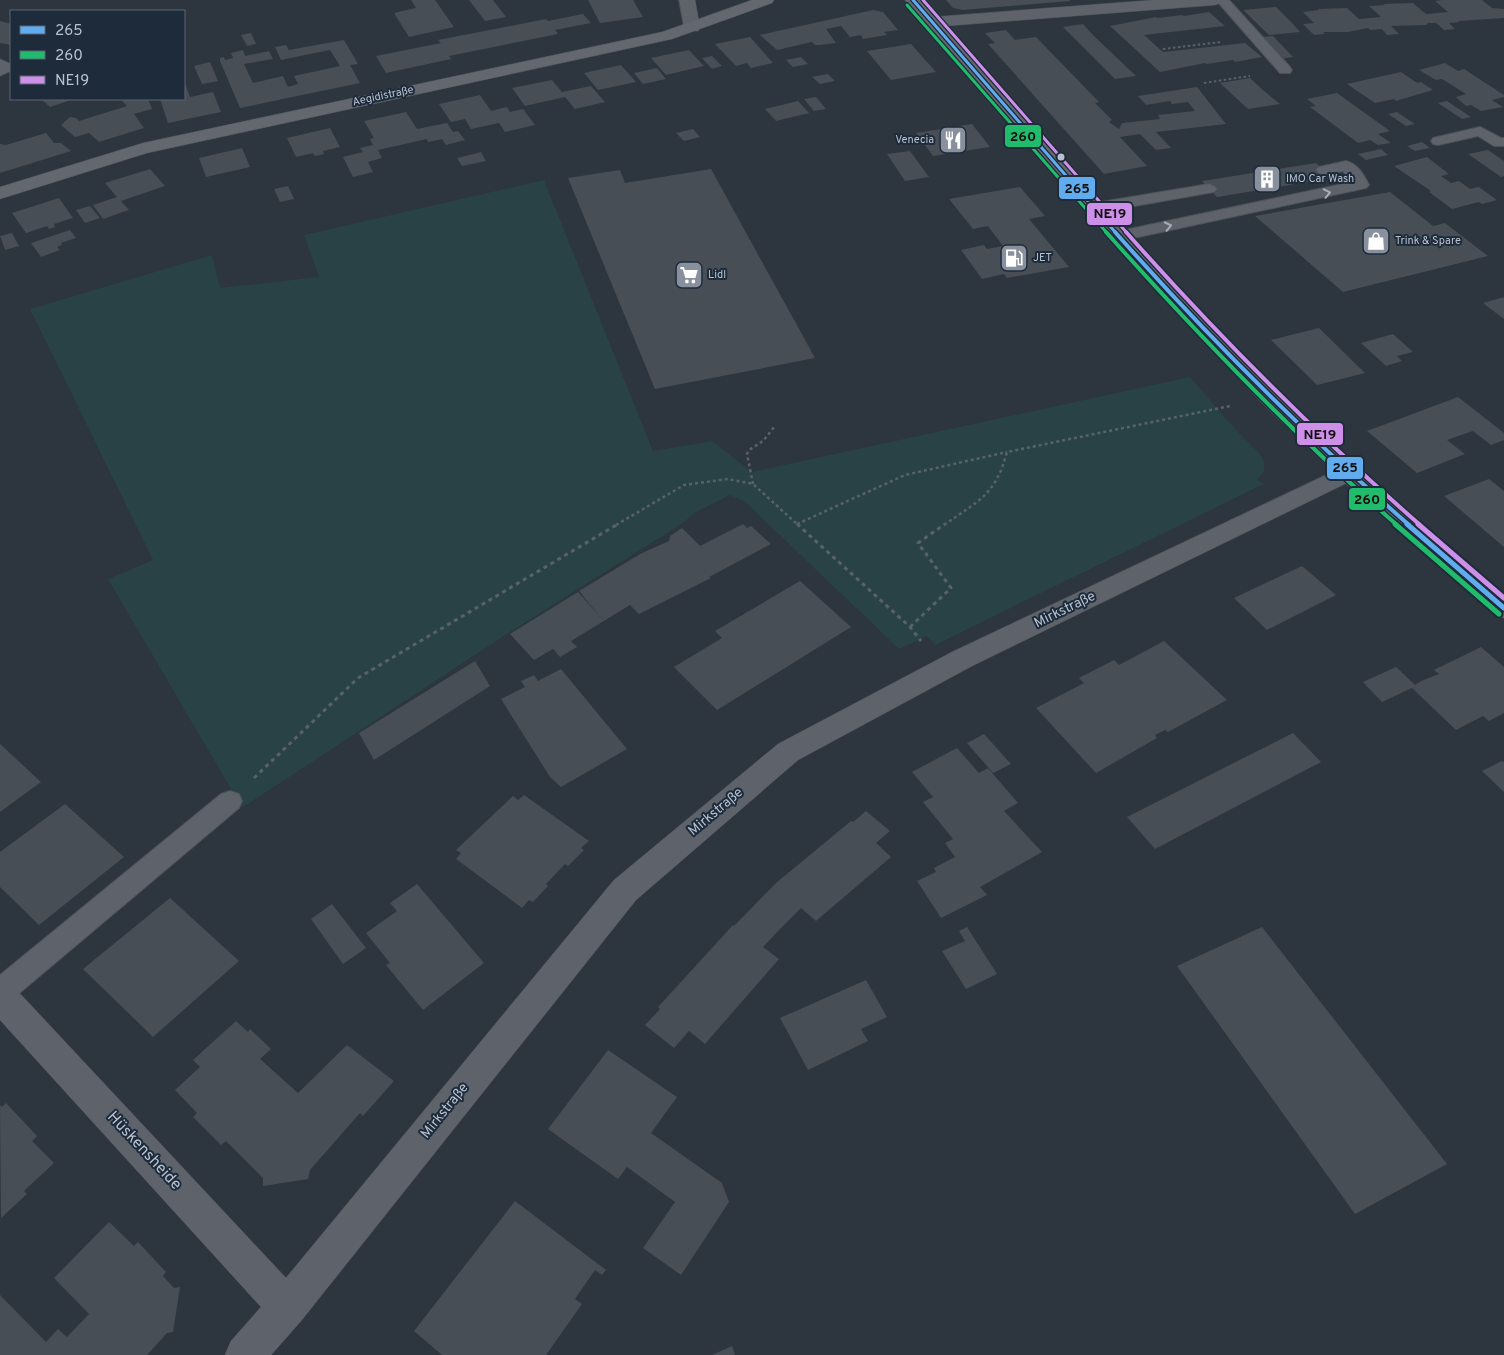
<svg xmlns="http://www.w3.org/2000/svg" width="1504" height="1355" font-family="Overpass,sans-serif">
<style>
.green{fill:#284246}
.building{fill:#474e56}
.lines{fill:none;stroke-linecap:round;stroke-linejoin:round}
.lane-casing{stroke:#4c5158;stroke-width:2}
.street-casing{stroke:#4c5158;stroke-width:1}
.secondary-casing{stroke:#4c5158;stroke-width:1}
.path-far2{stroke:#5a6269;stroke-width:2;stroke-dasharray:2.5 2.5;stroke-linecap:butt}
.path-far1{stroke:#5a6269;stroke-width:2.5;stroke-dasharray:3 3;stroke-linecap:butt}
.path{stroke:#5a6269;stroke-width:3;stroke-dasharray:4 4;stroke-linecap:butt}
.lane{fill:#5e636b;fill-rule:evenodd}
.street{fill:#5e636b;fill-rule:evenodd}
.secondary{fill:#626770;fill-rule:evenodd}
.bus-1-far2-casing{stroke:#1e2b3b;stroke-width:5.5}
.bus-1-far1-casing{stroke:#1e2b3b;stroke-width:7}
.bus-1-casing{stroke:#1e2b3b;stroke-width:9}
.bus-2-far2-casing{stroke:#1e2b3b;stroke-width:5.5}
.bus-2-far1-casing{stroke:#1e2b3b;stroke-width:7}
.bus-2-casing{stroke:#1e2b3b;stroke-width:9}
.bus-3-far2-casing{stroke:#1e2b3b;stroke-width:5.5}
.bus-3-far1-casing{stroke:#1e2b3b;stroke-width:7}
.bus-3-casing{stroke:#1e2b3b;stroke-width:9}
.bus-1-far2{stroke:#60acee;stroke-width:3}
.bus-1-far1{stroke:#60acee;stroke-width:4}
.bus-1{stroke:#60acee;stroke-width:5}
.bus-2-far2{stroke:#20bc6c;stroke-width:3}
.bus-2-far1{stroke:#20bc6c;stroke-width:4}
.bus-2{stroke:#20bc6c;stroke-width:5}
.bus-3-far2{stroke:#ce8fe9;stroke-width:3}
.bus-3-far1{stroke:#ce8fe9;stroke-width:4}
.bus-3{stroke:#ce8fe9;stroke-width:5}
.oneway{stroke:#a5aebb}
.bus-dot{fill:#b7c1cf;stroke:#1e2b3b;stroke-width:2}
.labels{text-anchor:middle;dominant-baseline:central;stroke-width:4;stroke-linejoin:round;paint-order:stroke}
.far-street-label{font-size:11px;fill:#b7c1cf;stroke:#1e2b3b}
.far-poi-label{font-size:11px;fill:#b7c1cf;stroke:#1e2b3b;text-anchor:start}
.street-label{font-size:14px;fill:#b7c1cf;stroke:#1e2b3b}
.near-street-label{font-size:16px;fill:#b7c1cf;stroke:#1e2b3b}
.line-badge{stroke:#1e2b3b;stroke-width:2}
.pale-badge-label{font-size:14px;text-anchor:middle;font-weight:bold;fill:#111}
</style>
<rect width="100%" height="100%" fill="#2d353e"/>
<path class="green" d="M544 180 653 451 712 441 752 472 1190 377 1236 430 1260 454 1264 462V472L1257 480 1264 484 935 645 927 636 899 649 745 502 730 495 696 512 683 523 510 632 242 808 108 579 153 560 30 309 212 255 220 288 319 277 304 235Z"/>
<path class="building" d="M411 0H435L454 27 409 37 394 13 416 8Z
M469 0H493L506 17 485 21Z
M588 0H633L643 17 600 23Z
M946 0H1070V1L963 10 953 8Z
M1442 0H1482L1492 8 1504 9V18L1458 21 1460 22 1449 23 1455 29 1444 30 1436 23H1428L1426 25 1391 26 1399 34 1387 35 1382 29 1370 30 1368 28 1348 32H1323L1325 34 1314 35 1303 24 1314 23 1303 12 1319 10 1317 9 1347 8 1359 19 1381 17 1369 6 1385 5 1383 4 1413 3 1426 14 1448 12 1435 1Z
M1276 7 1294 25 1300 32 1269 35 1243 10Z
M873 10 883 12 898 30 884 32 887 35 863 39 861 35 850 37 841 26 826 29 836 43 820 45H815L812 42 777 50 760 35Z
M1209 12 1225 26 1144 35 1163 52 1245 43 1262 57 1235 62 1233 60 1207 64 1205 63 1160 72 1110 26 1156 17 1157 18 1182 15 1184 16Z
M583 14 591 23 555 30 558 34 449 56 451 59 386 73 376 56 441 43 438 40 546 19 548 21Z
M0 21 11 24V45L0 43Z
M1083 24 1092 34 1136 76 1115 79 1063 27Z
M1006 30 1015 40 1036 37 1099 102 1095 103 1112 120 1109 122 1119 129 1122 123 1160 119 1158 115 1195 111 1188 102 1172 104 1170 101 1146 105 1138 96 1197 87 1226 124 1156 132 1171 148 1156 150 1140 134 1120 137 1147 166 1104 174 988 44 995 43 985 33Z
M251 33 256 44 247 46 241 35Z
M1273 36 1293 57 1280 59 1261 37Z
M750 37 773 63 751 68 747 63 736 66 715 44Z
M344 40 358 64 350 65 360 83 240 108 220 61V58L224 57 225 60 233 58 231 53 243 50 245 56 269 51 273 59 244 64 253 83 283 76 288 87 298 84 294 76 340 66 330 50 281 60 275 47 286 45 289 50Z
M911 44 936 72 891 80 867 51Z
M689 50 704 66 666 75 651 58Z
M712 56 722 66 712 69 702 58Z
M801 57 808 64 793 67 786 60Z
M210 62 218 81 202 84 194 66Z
M1445 63 1458 71 1464 69 1504 95V97L1492 100 1503 107 1481 111 1471 105 1466 106 1456 97 1466 94 1442 79 1436 80 1419 70Z
M621 65 636 82 598 90 584 73Z
M657 68 666 79 643 84 634 73Z
M1401 72 1417 83 1421 82 1433 90 1396 101 1394 99 1375 103 1347 84Z
M828 74 835 81 820 84 812 77Z
M1250 78 1264 91 1280 104 1248 109 1220 83Z
M552 80 562 92 591 86 605 102 575 109 565 97 525 106 512 88Z
M184 81 190 97 213 92 221 112 168 123 160 99H184Z
M1337 93 1390 131 1378 134 1391 143 1378 145 1370 140 1358 143 1310 107 1316 106 1307 99Z
M480 95 491 111 507 107 510 112 523 109 535 125 505 132 499 123 471 129 465 119 451 122 439 104Z
M816 97 826 109 814 111 804 99Z
M41 99H74L50 107Z
M128 99H148L152 109 134 114 144 128 99 142 89 133 75 137 61 125 70 117 76 118 79 121 127 106 122 101Z
M798 101 809 113 776 121 765 109Z
M1447 101 1471 117 1462 119 1438 103Z
M406 112 417 129 447 123 453 132 458 131 465 140 446 145 442 139 428 142 427 139 378 150 382 158 368 162 373 172 353 177 343 157 363 152 360 148 373 145 370 139 374 138 364 121Z
M1397 112 1415 124 1406 126 1388 114Z
M972 124 990 147 933 156 916 133Z
M330 128 340 147 323 151 324 154 315 156 313 153 296 157 287 138Z
M693 129 700 137 684 141 676 133Z
M46 133 54 143H61L71 151 0 173V144L6 145Z
M1422 142 1430 148 1415 151 1407 146Z
M242 148 250 167 206 177 199 158Z
M1381 149 1388 155 1366 160 1358 154Z
M1488 150 1504 161V176L1501 177 1468 154Z
M910 151 929 177 905 181 887 154Z
M481 152 486 161 462 166 457 158Z
M1427 157 1449 174 1441 176 1451 183 1459 181 1470 189 1479 187 1497 200 1482 204 1479 202 1452 209 1429 192 1431 191 1394 166Z
M1316 163 1332 178 1217 197 1202 181Z
M150 169 165 186 121 201 129 210 103 219 93 205 117 197 105 183Z
M711 169 815 358 655 389 568 178 620 170 625 183Z
M288 186 294 199 280 202 274 189Z
M1020 187 1045 216 1029 219 1069 267 1007 278 1004 274 982 279 961 250 984 245 987 249 1003 246 988 226 973 229 949 199Z
M1390 192 1433 226 1445 223 1488 256 1343 292 1255 216Z
M59 198 73 218 54 224 55 227 49 229 47 226 26 233 12 213Z
M90 206 100 218 85 223 76 210Z
M70 230 76 238 61 243 62 245 57 247 60 250 41 257 31 243Z
M12 233 19 246 5 250 0 236Z
M1504 297V319L1483 303Z
M1319 328 1365 373 1317 385 1271 340Z
M1393 334 1413 352 1397 356 1402 361 1386 366 1361 343Z
M1458 397 1504 433V440L1491 445 1473 431 1447 440 1465 454 1417 473 1367 431Z
M1489 479 1504 491V547L1444 496Z
M743 524 747 528 751 526 771 544 709 577 711 578 639 614 630 605 571 641 577 647 560 657 553 649 534 660 510 634 578 592 602 619 579 591 640 554 669 541 670 536 682 528 700 546Z
M1302 566 1336 595 1267 630 1234 598Z
M800 581 851 627 717 710 674 667 722 638 715 631Z
M1164 641 1227 700 1168 732 1165 730 1155 735 1157 738 1096 773 1036 708 1084 683 1079 678 1114 660 1119 665Z
M1481 647 1504 667V713L1489 721 1483 716 1456 730 1412 688 1382 702 1363 682 1396 667 1415 685 1421 681 1439 674 1434 670Z
M475 661 490 686 374 760 359 733Z
M561 669 627 749 561 787 550 777 501 699 525 687 521 681 534 675 538 681Z
M1293 733 1321 762 1155 849 1127 817Z
M984 734 1011 764 993 773 967 743Z
M0 744 41 782 0 812Z
M957 748 979 773 988 768 1018 803 1004 811 1042 852 980 887 987 895 941 918 917 881 936 872 934 868 955 857 945 843 953 839 923 802 933 797 912 772Z
M1502 761 1504 762V792L1482 771Z
M524 795 589 841 581 848 584 850 568 866 565 864 546 884 548 886 533 902 529 900 522 908 456 859 461 853 456 850 513 796 518 800Z
M65 804 124 857 39 925 0 887V852Z
M866 811 890 831 876 843 891 857 816 921 801 908 782 927 763 947 779 959 705 1044 689 1031 674 1048 645 1025 660 1009 658 1007 733 925 734 926 776 883 851 821 853 822Z
M417 884 484 963 423 1010 386 965 390 963 366 933 397 911 390 903Z
M170 898 239 961 153 1037 83 969Z
M332 904 366 948 343 964 311 919Z
M967 927 997 974 966 989 942 951 965 941 959 931Z
M1262 927 1447 1164 1355 1214 1177 966Z
M866 980 887 1017 861 1029 868 1041 808 1070 780 1018Z
M236 1021 248 1032 250 1029 271 1049 260 1059 298 1093 347 1045 394 1081 363 1116 360 1113 310 1170 308 1179 263 1186V1178L226 1141 221 1145 193 1117 197 1113 175 1090 200 1067 193 1060Z
M608 1050 677 1097 651 1133 722 1183 729 1202 681 1275 643 1248 675 1202 627 1167 618 1179 548 1129Z
M6 1103 37 1136 32 1141 54 1163 24 1191 27 1194 1 1218 0 1105 2 1107Z
M515 1201 606 1270 602 1275 595 1270 575 1299 582 1304 546 1355H442L414 1331Z
M109 1222 134 1246 138 1242 166 1272 163 1276 174 1288 180 1287 173 1332 167 1333 147 1355H0V1295L46 1342 58 1329 67 1337 89 1314 54 1278Z
M732 1346 735 1355H712Z"/>
<g class="lines">
<g class="lane-casing">
<path id="lane" d="M1216 0H1229L1290 67 1292 70 1290 73H1280Z
M1480 127 1501 138H1504V146H1494L1478 136 1438 145 1433 144 1431 141 1433 138Z
M1346 161C1358 164 1364 175 1369 185L1366 188 1120 241 1114 239 1112 236 1114 233 1120 231 1352 182 1343 171 1324 175 1319 173 1316 170 1319 167Z
M1209 184 1214 186 1217 189 1214 192 1095 213 1089 211 1087 208 1089 205 1095 203Z
M230 791 239 794 242 801 239 808 10 1001 0 1005V975L221 794Z"/>
</g>
<g class="street-casing">
<path id="street" d="M679 0H695L700 28 698 31H686L684 28Z
M1154 0H1223L1221 3 1215 5 933 27 927 25 925 22 927 19 933 17Z
M0 59 11 64V71L0 76Z
M1349 464 1357 466 1361 472 1357 478 972 666 798 760 636 900 301 1321 271 1355H225L231 1341 261 1307 0 1020V981L12 985 286 1278 614 880 778 744 952 652Z"/>
</g>
<g class="secondary-casing">
<path id="secondary" d="M752 0H774L772 3 672 39 147 153 0 199V187L143 143 662 32Z
M905 0H922C1026 114 1124 235 1232 346 1317 434 1410 514 1504 593V618L1495 615 1346 484 1261 402 1170 305Z"/>
</g>
<path class="path-far2" d="M1163 49 1221 42
M1204 83 1250 76"/>
<path class="path-far1" d="M753 484 747 454 749 450 763 441 775 426
M797 524 905 475 1007 452
M616 525 684 485 728 479 753 484 798 525
M944 525C979 500 995 496 1007 452L1230 406"/>
<path class="path" d="M797 524 910 627 921 641
M910 627 951 588 918 543 945 524
M254 778 358 678 618 524"/>
<use href="#lane" class="lane"/>
<use href="#street" class="street"/>
<use href="#secondary" class="secondary"/>
<g class="bus-1-far2-casing">
<path id="bus-1-far2" d="M913 0 1116 233"/>
</g>
<g class="bus-1-far1-casing">
<path id="bus-1-far1" d="M1115 232C1207 336 1304 433 1409 525"/>
</g>
<g class="bus-1-casing">
<path id="bus-1" d="M1407 524 1504 608"/>
</g>
<g class="bus-2-far2-casing">
<path id="bus-2-far2" d="M907 5 1107 233"/>
</g>
<g class="bus-2-far1-casing">
<path id="bus-2-far1" d="M1106 232C1198 335 1293 434 1397 525"/>
</g>
<g class="bus-2-casing">
<path id="bus-2" d="M1395 524 1499 614"/>
</g>
<g class="bus-3-far2-casing">
<path id="bus-3-far2" d="M923 0 1127 233"/>
</g>
<g class="bus-3-far1-casing">
<path id="bus-3-far1" d="M1126 232C1218 336 1315 433 1420 525"/>
</g>
<g class="bus-3-casing">
<path id="bus-3" d="M1418 524 1504 598"/>
</g>
<use href="#bus-1-far2" class="bus-1-far2"/>
<use href="#bus-1-far1" class="bus-1-far1"/>
<use href="#bus-1" class="bus-1"/>
<use href="#bus-2-far2" class="bus-2-far2"/>
<use href="#bus-2-far1" class="bus-2-far1"/>
<use href="#bus-2" class="bus-2"/>
<use href="#bus-3-far2" class="bus-3-far2"/>
<use href="#bus-3-far1" class="bus-3-far1"/>
<use href="#bus-3" class="bus-3"/>
</g>
<defs><path id="oneway-chevron" d="M-2-3.5L2.5 0L-2 3.5" fill="none" stroke-width="1.6" stroke-linecap="round" stroke-linejoin="round" transform="scale(1.25)"/></defs>
<g class="oneway">
<use href="#oneway-chevron" transform="translate(1327 193) rotate(-12)"/>
<use href="#oneway-chevron" transform="translate(1168 226) rotate(-12)"/>
</g>
<defs>
<g id="restaurant-square" transform="scale(1.4375)"><rect x="-9" y="-9" width="18" height="18" rx="4" fill="#87909c" stroke="#1e2b3b"/><path d="M-5-6h1v4h1v-4h1v4h1v-4h1v5L-1.5 .5V6h-2V.5L-5-1ZM5-6V6H3V1.5H1.5Q1.5-4 5-6Z" fill="#fff"/></g>
<g id="building-square" transform="scale(1.4375)"><rect x="-9" y="-9" width="18" height="18" rx="4" fill="#87909c" stroke="#1e2b3b"/><path d="M-4-6H4V6H1V3H-1V6H-4ZM-2.5-4.3h1.7v1.8h-1.7ZM.8-4.3h1.7v1.8H.8ZM-2.5-1h1.7V.8h-1.7ZM.8-1h1.7V.8H.8Z" fill="#fff"/></g>
<g id="shop-square" transform="scale(1.4375)"><rect x="-9" y="-9" width="18" height="18" rx="4" fill="#87909c" stroke="#1e2b3b"/><path d="M-5-2.5h2.3a2.7 3.5 0 0 1 5.4 0H5L5.5 6h-11ZM-1.5-2.5h3a1.5 2.3 0 0 0-3 0Z" fill="#fff"/></g>
<g id="fuel-square" transform="scale(1.4375)"><rect x="-9" y="-9" width="18" height="18" rx="4" fill="#87909c" stroke="#1e2b3b"/><path d="M-5.5-6h7V0h2V4h1.3V-2.5L3-4.5l.8-.8L6-3V5H2.5V1h-1V6h-7ZM-4.2-4.7v3.2H.2V-4.7Z" fill="#fff"/></g>
<g id="supermarket-square" transform="scale(1.4375)"><rect x="-9" y="-9" width="18" height="18" rx="4" fill="#87909c" stroke="#1e2b3b"/><path d="M-6-5.5h2.5l.6 2H6L4.5 2H-2.5L-4.4-4H-6ZM-1.5 3.2a1.3 1.3 0 1 0 .1 0ZM3 3.2a1.3 1.3 0 1 0 .1 0Z" fill="#fff"/></g>
</defs>
<g fill-rule="evenodd">
<use href="#restaurant-square" x="953" y="140"/>
<use href="#building-square" x="1267" y="179"/>
<use href="#shop-square" x="1376" y="241"/>
<use href="#fuel-square" x="1014" y="258"/>
<use href="#supermarket-square" x="689" y="275"/>
</g>
<circle class="bus-dot" cx="1061" cy="157" r="4.5"/>
<g class="labels">
<g class="far-street-label">
<text transform="translate(383 96) rotate(-12)">Aegidistraße</text>
</g>
<g class="far-poi-label">
<text x="934" y="140" text-anchor="end">Venecia</text>
<text x="1286" y="179">IMO Car Wash</text>
<text x="1395" y="241">Trink &amp; Spare</text>
<text x="1033" y="258">JET</text>
<text x="708" y="275">Lidl</text>
</g>
<g class="street-label">
<text transform="translate(1065 610) rotate(-26)">Mirkstraße</text>
<text transform="translate(716 812) rotate(-40)">Mirkstraße</text>
<text transform="translate(445 1111) rotate(-51)">Mirkstraße</text>
</g>
<g class="near-street-label">
<text transform="translate(144 1151) rotate(47)">Hüskensheide</text>
</g>
</g>
<g class="line-badge">
<rect x="1004" y="124" width="38" height="24" rx="5" fill="#20bc6c"/>
<rect x="1058" y="176" width="38" height="24" rx="5" fill="#60acee"/>
<rect x="1086" y="202" width="47" height="24" rx="5" fill="#ce8fe9"/>
<rect x="1296" y="422" width="48" height="24" rx="5" fill="#ce8fe9"/>
<rect x="1326" y="456" width="38" height="24" rx="5" fill="#60acee"/>
<rect x="1348" y="487" width="38" height="24" rx="5" fill="#20bc6c"/>
</g>
<g class="pale-badge-label">
<text x="1023" y="141">260</text>
<text x="1077" y="193">265</text>
<text x="1110" y="218">NE19</text>
<text x="1320" y="439">NE19</text>
<text x="1345" y="472">265</text>
<text x="1367" y="504">260</text>
</g>
<rect x="10" y="10" width="175" height="90" fill="#1e2b3b" stroke="#5b6776"/>
<rect x="20" y="26" width="25" height="8" fill="#60acee" stroke="#5b6776"/>
<text x="55" y="35" font-size="15" fill="#b7c1cf">265</text>
<rect x="20" y="51" width="25" height="8" fill="#20bc6c" stroke="#5b6776"/>
<text x="55" y="60" font-size="15" fill="#b7c1cf">260</text>
<rect x="20" y="76" width="25" height="8" fill="#ce8fe9" stroke="#5b6776"/>
<text x="55" y="85" font-size="15" fill="#b7c1cf">NE19</text>
</svg>
